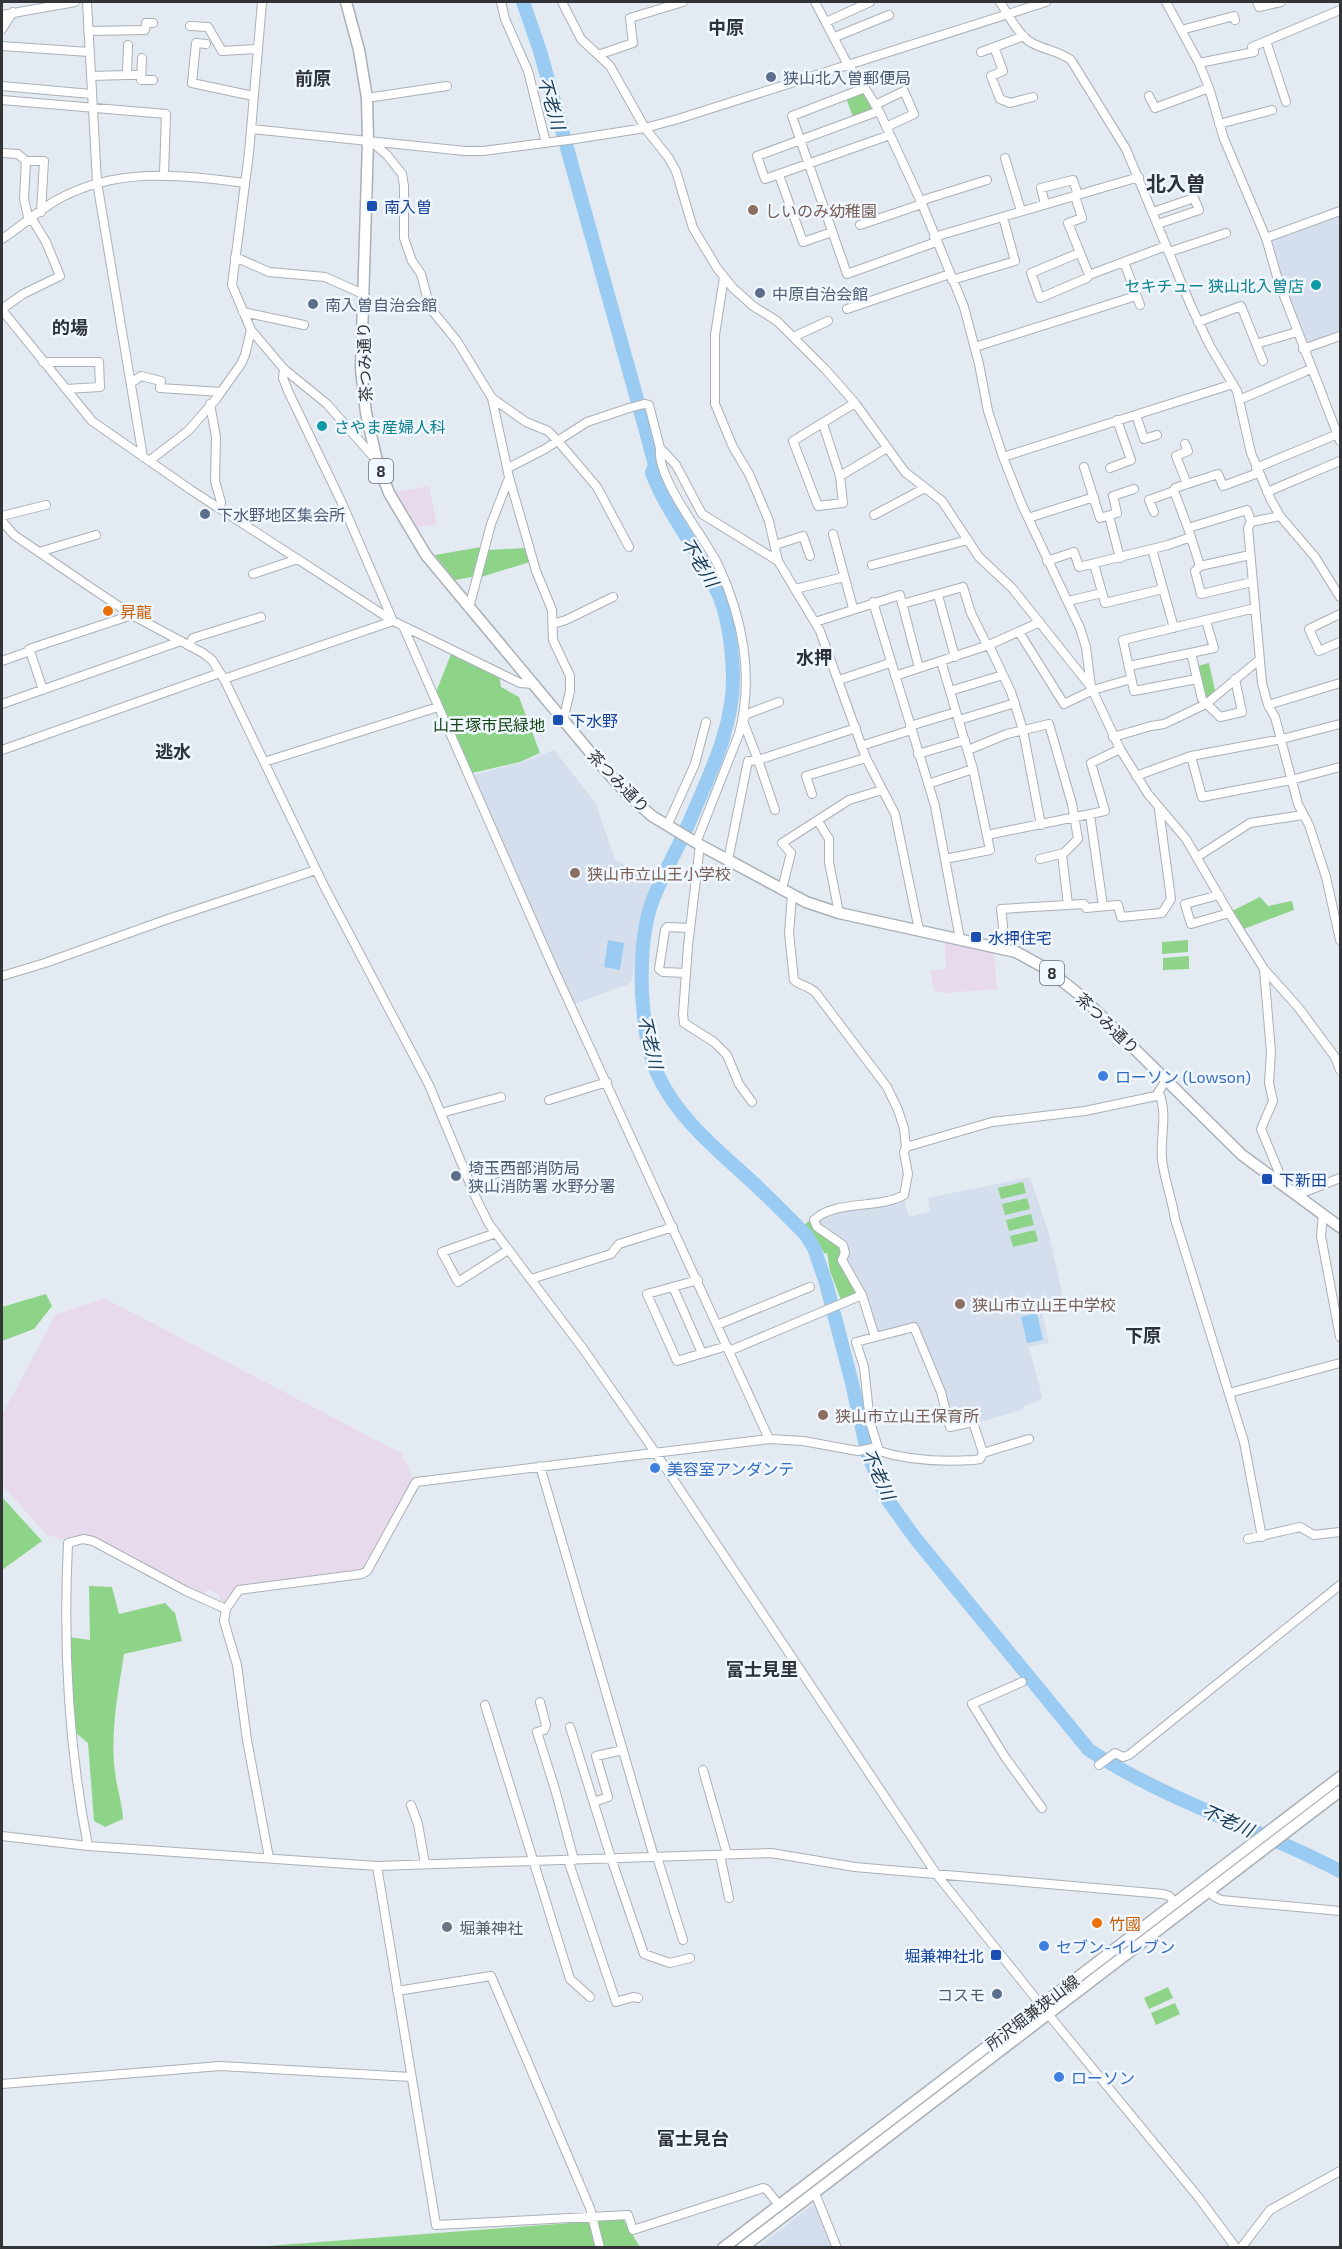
<svg xmlns="http://www.w3.org/2000/svg" width="1342" height="2249" font-family="'Exo 2','Noto Sans JP',sans-serif">
<style>
.built{fill:#d4deec}
.industrial{fill:#e8daed}
.green{fill:#8ed488}
.water{fill:#9accf3}
.lines{fill:none;stroke-linecap:round;stroke-linejoin:round}
.river{stroke:#9accf3;stroke-width:14}
.minor-casing{stroke:#aab0b7;stroke-width:10}
.major-casing{stroke:#aab0b7;stroke-width:13}
.minor{stroke:#fff;stroke-width:8}
.major{stroke:#fff;stroke-width:10}
.service-dot{fill:#5c6f8a;stroke:#f1f7fe;stroke-width:2}
.transit-dot{fill:#1a4fb4;stroke:#f1f7fe;stroke-width:2}
.education-dot{fill:#8d6e63;stroke:#f1f7fe;stroke-width:2}
.culture-dot{fill:#0f9aa8;stroke:#f1f7fe;stroke-width:2}
.food-dot{fill:#e8710a;stroke:#f1f7fe;stroke-width:2}
.shop-dot{fill:#3f7fe0;stroke:#f1f7fe;stroke-width:2}
.worship-dot{fill:#6b7280;stroke:#f1f7fe;stroke-width:2}
.labels{text-anchor:middle;dominant-baseline:central;stroke-width:5;stroke-linejoin:round;paint-order:stroke}
.shield{fill:#f1f7fe;stroke:#6b6e73;stroke-width:1.5}
.shield-label{font-size:15px;font-weight:bold;fill:#323437}
.service-label{font-size:16px;fill:#4e5e75;stroke:#f1f7fe;text-anchor:start}
.transit-label{font-size:16px;fill:#164399;stroke:#f1f7fe;text-anchor:start}
.education-label{font-size:16px;fill:#785e54;stroke:#f1f7fe;text-anchor:start}
.culture-label{font-size:16px;fill:#0d838f;stroke:#f1f7fe;text-anchor:end}
.street-label{font-size:16px;fill:#323437;stroke:#f1f7fe}
.food-label{font-size:16px;fill:#c56008;stroke:#f1f7fe;text-anchor:start}
.park-label{font-size:16px;fill:#154514;stroke:#f1f7fe}
.shop-label{font-size:16px;fill:#366cbe;stroke:#f1f7fe;text-anchor:start}
.worship-label{font-size:16px;fill:#5b616d;stroke:#f1f7fe;text-anchor:start}
.neighbourhood-label{font-size:18px;font-weight:bold;fill:#2e3339;stroke:#f1f7fe}
.water-label{font-size:18px;font-style:italic;fill:#1b405a;stroke:#f1f7fe}
.quarter-label{font-size:20px;font-weight:bold;fill:#2e3339;stroke:#f1f7fe}
</style>
<rect width="100%" height="100%" fill="#e4eaf1"/>
<path class="built" d="M1340 215V332L1309 343 1305 342 1280 277 1270 240Z
M554 750 595 802 615 859 654 886 639 927 632 981 629 984 574 1004 473 775 519 763Z
M1030 1177 1049 1234 1063 1299 1041 1308 1049 1343 1029 1347 1042 1396 1041 1399 1033 1403 1024 1406 1025 1409 976 1423 955 1424 952 1422 943 1391 915 1323 878 1332 876 1331 866 1292 847 1262 848 1248 819 1225 818 1219 838 1213 904 1199 909 1217 930 1212 928 1198Z
M816 2202 835 2248H757Z"/>
<path class="industrial" d="M429 486 437 524 415 528 396 492Z
M945 942 994 953 997 989 945 993 934 991 930 971 946 969Z
M104 1298 401 1453 413 1478 412 1482 365 1569 238 1588 228 1602 225 1603 219 1598V1595L208 1589 202 1596 88 1536 61 1539 46 1534 2 1485V1415L56 1314Z"/>
<path class="green" d="M863 91 873 107V110L853 117 846 98Z
M481 547 477 576 455 580 435 555Z
M526 548 530 562 481 577 487 550Z
M454 653 499 676 501 687 519 697 540 753 520 762 472 773 436 692 451 654Z
M1209 663 1215 691 1208 699 1204 698 1197 666Z
M1260 897 1268 906 1292 901 1294 910 1241 930 1230 912Z
M1188 940V952L1162 954V942Z
M1189 956V969L1163 970V958Z
M1023 1182 1026 1193 1001 1199 998 1188Z
M1027 1198 1030 1209 1005 1215 1002 1204Z
M1031 1214 1034 1225 1009 1231 1006 1220Z
M809 1221 817 1230 840 1244 856 1293 841 1300 830 1271 827 1253 825 1254 804 1225Z
M1035 1230 1038 1241 1013 1247 1010 1236Z
M46 1294 52 1306 34 1329 2 1341V1307Z
M2 1497 42 1541 2 1570Z
M89 1586 112 1587 119 1614 165 1603 175 1613 182 1641 124 1654C118 1693 110 1733 115 1772 117 1789 122 1802 123 1819L105 1827 94 1821 88 1743 76 1733 71 1716 69 1637 90 1640Z
M1168 1987 1173 1998 1149 2009 1144 1998Z
M1175 2003 1180 2014 1156 2025 1151 2013Z
M623 2219 640 2247 241 2248Z"/>
<path class="water" d="M608 940 624 943 620 970 604 967Z
M1037 1313 1043 1340 1027 1343 1021 1317Z"/>
<g class="lines">
<path class="river" d="M523 2 540 51 647 435 655 465 652 473C668 515 699 550 717 591 729 616 732 648 733 675 734 729 708 777 688 825 676 853 659 880 650 908 642 934 641 966 642 993 644 1020 646 1048 657 1073 676 1116 714 1147 748 1178 768 1196 787 1216 806 1235L814 1248 826 1283 852 1383 868 1455 887 1499 915 1538 1089 1750C1167 1801 1258 1828 1340 1871"/>
<g class="minor-casing">
<path id="minor" d="M87 2 97 182 143 457
M501 2 505 19 528 71 546 143
M562 2 581 39 610 66 645 128 668 157 676 171 693 228 717 268 733 288 753 306 777 321 825 369 855 403 905 472 942 501 979 557 1012 588 1091 687 1120 749 1148 794 1186 839 1229 913 1264 969 1298 1007 1335 1057 1340 1070
M815 2 848 65 865 88 879 111 922 204 964 307 979 364 988 411 1003 457 1022 505 1080 628 1086 647 1091 687
M1000 2C1008 14 1018 35 1032 43 1045 50 1059 51 1071 60L1126 149 1191 306 1210 346 1237 391 1251 453 1271 500 1280 516 1315 557 1340 597
M1166 2 1199 63 1209 88 1224 139 1266 238 1278 280 1340 441
M1257 2 1259 7 1281 2
M2 15 75 2
M826 22 870 2
M190 26 208 27 222 51 258 49
M2 29 13 12
M1181 30 1234 16 1235 20
M88 31 145 30 146 23H153
M835 37 889 15
M1266 41 1286 102
M206 44 196 43 192 83 253 96
M128 45 127 75H141
M2 46 89 52
M994 47 1003 71 991 76 1000 99 1010 103 1033 97
M981 52 1024 36
M598 55 633 43 630 18 683 2
M142 58 141 80H153
M1199 63 1254 52 1252 47 1340 10
M91 76 127 75
M2 86 91 94
M865 88 792 116 847 274 936 242
M1149 96 1155 108 1209 88
M367 98 447 86
M2 100 166 114 164 174
M875 105 904 91 914 114 886 127
M879 111 757 156 765 179 890 135
M1219 124 1272 110
M251 129 465 151H483L575 139 645 128 678 119 1046 2
M373 143 387 155 402 174 404 186V238L412 261 421 274 430 308 457 341 492 398 509 477 536 571 552 610 553 640 570 676V691L563 721
M2 153 18 154 26 161 24 199 29 221
M1005 158 1021 211
M26 161H44L41 212
M779 175 803 242 832 232
M1075 196 1082 218 1068 223 1089 275
M920 201 987 180
M1045 204 1041 188 1073 180 1078 195
M1153 212 1194 198 1199 210 1158 224
M860 225 922 204
M934 237 1139 177
M1266 238 1340 211
M2 239C20 227 37 212 55 201 113 167 181 174 245 183
M1169 252 1226 233
M1079 253 1031 273 1040 298 1087 278 1089 275 1166 246
M235 257 269 272 325 277 363 294
M1124 262 1140 305
M724 277 715 335V404L733 447 749 474 759 497 769 521 778 561 820 631 866 758 895 814 919 930
M952 280 1015 261 1003 217
M2 309 23 294 60 276 46 242 32 219
M847 309 950 274
M2 310 92 421 191 490 393 621 520 683 533 684
M243 312 304 325
M1198 322 1241 306 1263 361
M251 330 284 369 327 404 377 461
M793 337 828 321
M1256 344 1297 332
M975 347 1136 296
M1303 349 1340 336
M43 362H99L100 387 66 389
M131 383 141 376 161 381 160 388 221 392
M492 398 526 422 548 431 557 440 597 487 629 547
M1239 400 1311 369
M855 403 793 441 818 506 843 503 840 476 887 448
M210 404 216 437 215 481 221 502 220 508
M1136 415 1144 439 1157 435
M823 424 840 476
M1185 444 1188 451 1176 456 1187 484
M660 448C656 479 704 536 718 565 743 618 754 677 739 734L696 843
M1003 457 1233 384
M149 461 188 431 216 399 241 364 245 355 251 330 232 285 249 153 262 2
M1084 467 1100 518 1117 513 1113 496 1134 489
M508 468 545 449 587 422 629 408 644 404 649 405 660 448 676 465 702 514 778 561
M1110 468 1131 460 1117 420
M1256 468 1338 434
M1174 491 1188 528
M1267 492 1340 461
M1154 512 1149 500 1174 491 1175 488 1218 474 1223 486 1258 473
M874 515 925 488
M2 516 46 505
M1109 516 1120 558
M1028 518 1094 497
M2 521 14 535 87 585 132 615 203 653 212 660 224 679 323 884 429 1085 476 1198 489 1224 584 1350 655 1452 937 1875 1057 2025 1199 2198 1236 2248
M1251 522 1280 516
M833 534 853 608
M775 545 803 536 810 556
M1152 549 1174 628
M39 552 96 535
M1250 555 1200 566 1188 528 1247 510 1251 522 1248 528 1262 683 1268 705 1275 717 1298 804 1309 825 1326 877 1340 940
M1047 561 1074 552 1079 567 1168 545 1191 537
M1094 564 1105 603 1163 589
M872 565 968 540
M1200 566 1195 571 1201 594 1252 582
M253 574 298 559
M795 589 844 577
M938 595 955 657
M1068 601 1102 593
M873 602 935 806 960 939
M902 604 963 587 971 613 987 645
M469 608 491 524 509 478
M1340 614 1309 629 1319 651 1340 642
M815 622 900 595 919 668
M553 624 566 620 613 597
M403 626 552 965 769 1439
M1019 632 1064 704 1093 690 1131 679
M189 645 193 638 261 617
M989 645 1011 692 1023 730 1041 825
M30 651 43 690
M1191 653 1202 699 1220 717 1242 712 1235 679
M2 661 30 651 29 649 132 615
M941 661 973 769 990 850 945 859
M1129 666 1214 648 1206 621
M895 676 989 645 1040 622
M224 679 393 621 341 501 288 391 283 378 284 369
M1197 679 1134 691 1123 640 1255 608
M839 680 890 663
M950 691 1003 675
M2 704 181 641
M1268 705 1340 683
M743 720 747 714 779 702
M959 720 1015 703
M910 726 956 712
M1113 737 1151 726 1164 724 1206 704 1259 660
M861 746 911 730
M2 750 220 673
M968 750 1007 734 1049 724 1072 804 1078 839 1064 853 1040 859
M918 754 965 740
M1191 756 1202 797 1291 780 1340 767
M264 762 438 707
M1136 776 1191 756 1282 739 1340 724
M928 784 973 769
M812 794 806 776 866 758
M775 810 758 760 856 728
M1090 815 1103 906
M818 821 829 839V862L839 913
M667 826 695 764 706 722
M987 835 1105 811 1091 763 1120 749
M700 845 688 946 683 1014 684 1023 714 1042 727 1055 739 1084 752 1102
M1062 854 1068 905
M1197 857 1250 823 1303 815
M728 860 748 761 758 760 743 721
M782 889 791 853 782 843 849 800 882 790
M792 895 789 933 794 980C798 985 808 985 816 993L887 1087 898 1110 904 1128 906 1147 904 1152 908 1174 904 1195C880 1209 834 1200 814 1220L817 1227 843 1245 845 1253 842 1260 862 1295 875 1337
M1219 895 1185 904 1191 924 1229 913
M1001 948 1003 926 1001 909 1084 904 1086 908 1118 905 1121 917 1162 913 1171 899 1159 810
M1264 969 1271 1052 1269 1083 1273 1101 1261 1129 1278 1170 1279 1182
M686 973 663 972 659 969 665 930 667 927 690 928
M2 976 45 963 168 919 316 870
M1159 1093C1168 1114 1160 1137 1162 1159 1164 1179 1172 1198 1175 1219L1244 1442 1262 1537
M549 1100 607 1082
M441 1113 501 1097
M906 1147 992 1122 1085 1111 1156 1096 1166 1080
M470 1182 507 1170
M1297 1195 1340 1178
M1323 1214 1321 1236 1340 1337
M496 1233 442 1252 458 1282 508 1250
M531 1279 611 1254 619 1244 673 1227
M698 1280 647 1294 677 1361 727 1346
M673 1287 702 1353
M717 1325 810 1287
M729 1351 862 1295
M1229 1393 1340 1363
M983 1453 973 1422 950 1427 941 1392 914 1327 856 1342 864 1367 870 1422 879 1451C910 1461 942 1462 974 1460L980 1459 983 1453 1029 1439
M540 1466 654 1857
M1248 1539 1300 1527 1314 1535 1340 1532
M1022 1682 972 1704 1005 1757 1042 1808
M540 1702 546 1725 544 1730 537 1732 555 1789 574 1860
M485 1705 570 1979 590 1997
M570 1727 611 1858 644 1954 670 1963 690 1958
M1099 1765 1115 1753 1123 1757 1129 1755 1340 1585
M703 1770 727 1854
M594 1802 608 1797 596 1756 623 1750
M411 1805 418 1824 425 1864
M2 1836 88 1846 377 1866 771 1853 855 1867 1163 1894 1169 1896 1176 1903
M88 1846C68 1745 63 1645 68 1543L83 1539 93 1541 186 1591 226 1609
M720 1855 729 1898
M657 1857 683 1940
M269 1858 247 1740 237 1665 224 1621 226 1609 239 1590 362 1574 367 1571 416 1482 769 1439 803 1441 858 1451 877 1447
M568 1860 616 2002 633 1997 638 1998
M377 1866 436 2225 628 2215 633 2230 763 2188 766 2189 780 2206
M1208 1891 1215 1897 1221 1900 1340 1911
M397 1991 491 1976 590 2208 600 2248
M2 2084 220 2066 411 2077
M817 2198 837 2248
M1241 2248 1270 2210 1340 2171"/>
</g>
<g class="major-casing">
<path id="major" d="M346 2 359 50 367 98 368 141 361 369 366 413 377 461 389 493 426 555 599 763 626 793 652 816 700 845 806 902 839 913 1016 952 1047 969 1081 996 1242 1155 1340 1227
M723 2248 1340 1777
M742 2248 1340 1791"/>
</g>
<use href="#minor" class="minor"/>
<use href="#major" class="major"/>
</g>
<g class="service-dot">
<circle cx="771" cy="77" r="6"/>
<circle cx="760" cy="293" r="6"/>
<circle cx="313" cy="304" r="6"/>
<circle cx="205" cy="514" r="6"/>
<circle cx="456" cy="1176" r="6"/>
<circle cx="997" cy="1994" r="6"/>
</g>
<g class="transit-dot">
<rect x="366" y="200" width="12" height="12" rx="3"/>
<rect x="552" y="714" width="12" height="12" rx="3"/>
<rect x="970" y="931" width="12" height="12" rx="3"/>
<rect x="1261" y="1173" width="12" height="12" rx="3"/>
<rect x="990" y="1949" width="12" height="12" rx="3"/>
</g>
<g class="education-dot">
<circle cx="753" cy="210" r="6"/>
<circle cx="575" cy="873" r="6"/>
<circle cx="960" cy="1304" r="6"/>
<circle cx="823" cy="1415" r="6"/>
</g>
<g class="culture-dot">
<circle cx="1316" cy="285" r="6"/>
<circle cx="322" cy="426" r="6"/>
</g>
<g class="food-dot">
<circle cx="108" cy="611" r="6"/>
<circle cx="1097" cy="1923" r="6"/>
</g>
<g class="shop-dot">
<circle cx="1103" cy="1076" r="6"/>
<circle cx="655" cy="1468" r="6"/>
<circle cx="1044" cy="1946" r="6"/>
<circle cx="1059" cy="2077" r="6"/>
</g>
<circle class="worship-dot" cx="447" cy="1927" r="6"/>
<g class="labels">
<g class="shield">
<rect x="369" y="459" width="24" height="24" rx="4.5"/>
<rect x="1040" y="961" width="24" height="24" rx="4.5"/>
</g>
<g class="shield-label">
<text x="381" y="471">8</text>
<text x="1052" y="973">8</text>
</g>
<g class="service-label">
<text x="783" y="77">狭山北入曽郵便局</text>
<text x="772" y="293">中原自治会館</text>
<text x="325" y="304">南入曽自治会館</text>
<text x="217" y="514">下水野地区集会所</text>
<text x="468" y="1167">埼玉西部消防局<tspan x="468" dy="18">狭山消防署 水野分署</tspan></text>
<text x="985" y="1994" text-anchor="end">コスモ</text>
</g>
<g class="transit-label">
<text x="384" y="206">南入曽</text>
<text x="570" y="720">下水野</text>
<text x="988" y="937">水押住宅</text>
<text x="1279" y="1179">下新田</text>
<text x="984" y="1955" text-anchor="end">堀兼神社北</text>
</g>
<g class="education-label">
<text x="765" y="210">しいのみ幼稚園</text>
<text x="587" y="873">狭山市立山王小学校</text>
<text x="972" y="1304">狭山市立山王中学校</text>
<text x="835" y="1415">狭山市立山王保育所</text>
</g>
<g class="culture-label">
<text x="1304" y="285">セキチュー 狭山北入曽店</text>
<text x="334" y="426" text-anchor="start">さやま産婦人科</text>
</g>
<g class="street-label">
<text transform="translate(364 362) rotate(-92)">茶つみ通り</text>
<text transform="translate(619 781) rotate(46)">茶つみ通り</text>
<text transform="translate(1108 1023) rotate(44)">茶つみ通り</text>
<text transform="translate(1032 2012) rotate(-37)">所沢堀兼狭山線</text>
</g>
<g class="food-label">
<text x="120" y="611">昇龍</text>
<text x="1109" y="1923">竹國</text>
</g>
<g class="park-label">
<text x="489" y="724">山王塚市民緑地</text>
</g>
<g class="shop-label">
<text x="1115" y="1076">ローソン (Lowson)</text>
<text x="667" y="1468">美容室アンダンテ</text>
<text x="1056" y="1946">セブン-イレブン</text>
<text x="1071" y="2077">ローソン</text>
</g>
<g class="worship-label">
<text x="459" y="1927">堀兼神社</text>
</g>
<g class="neighbourhood-label">
<text x="726" y="27">中原</text>
<text x="313" y="78">前原</text>
<text x="70" y="327">的場</text>
<text x="814" y="657">水押</text>
<text x="173" y="751">逃水</text>
<text x="1143" y="1335">下原</text>
<text x="762" y="1669">富士見里</text>
<text x="693" y="2138">富士見台</text>
</g>
<g class="water-label">
<text transform="translate(552 103) rotate(74)">不老川</text>
<text transform="translate(700 562) rotate(59)">不老川</text>
<text transform="translate(651 1042) rotate(77)">不老川</text>
<text transform="translate(879 1474) rotate(66)">不老川</text>
<text transform="translate(1228 1820) rotate(24)">不老川</text>
</g>
<g class="quarter-label">
<text x="1176" y="183">北入曽</text>
</g>
</g>
<rect width="1342" height="2249" fill="none" stroke="#323437" stroke-width="6"/>
</svg>
